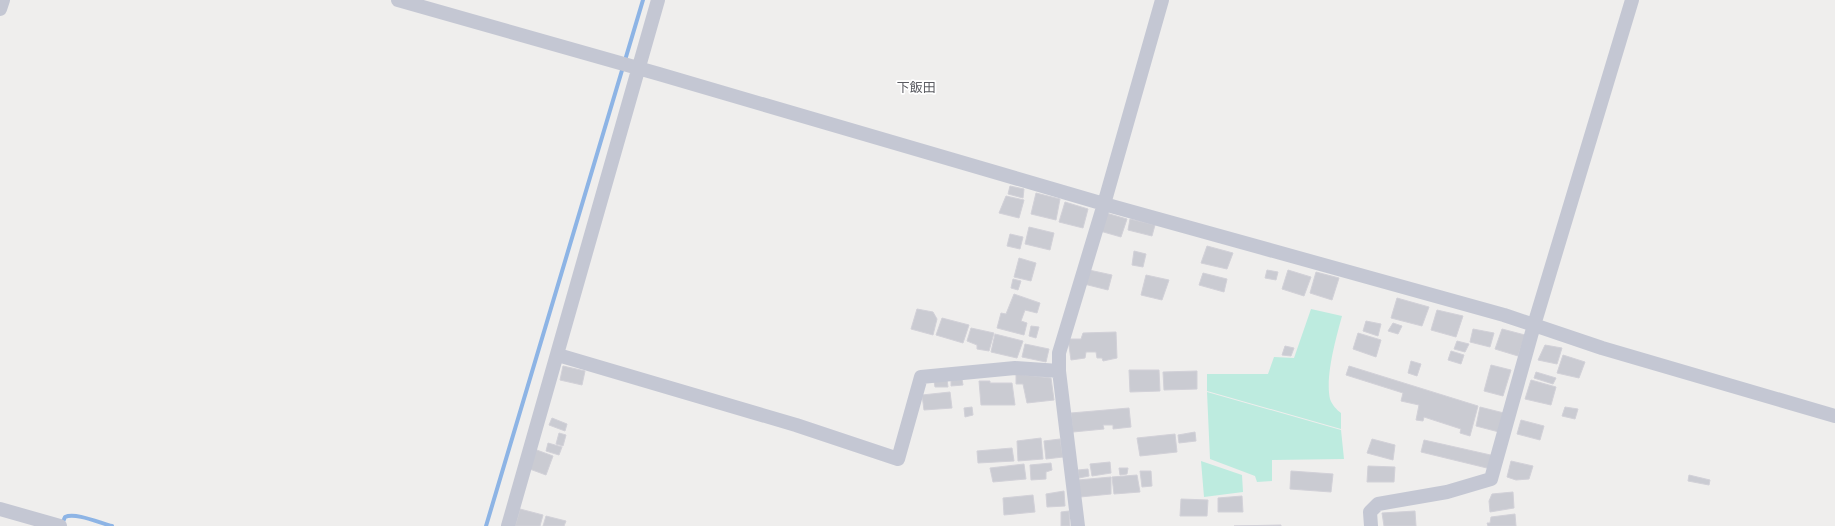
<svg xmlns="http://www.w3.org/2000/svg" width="1835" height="526" font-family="'Source Sans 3','Noto Sans JP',sans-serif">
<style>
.green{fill:#bdebdf}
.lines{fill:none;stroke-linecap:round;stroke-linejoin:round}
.stream{stroke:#8db4e5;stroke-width:4}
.building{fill:#cacbd2;stroke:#d2d1d8}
.minor{stroke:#c4c7d3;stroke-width:14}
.labels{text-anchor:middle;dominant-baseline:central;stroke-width:3.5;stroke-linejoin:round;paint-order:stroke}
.quarter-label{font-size:13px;fill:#5a5b61;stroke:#fff}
</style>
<rect width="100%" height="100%" fill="#efeeed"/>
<path class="green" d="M1311 309 1342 316C1336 338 1325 377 1330 399 1332 405 1337 410 1341 413V429L1207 391V374H1268L1274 357 1294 358Z
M1207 392 1341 430 1344 459 1272 460V481L1257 482 1255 476 1210 459Z
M1201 461 1242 475 1243 492 1204 497Z"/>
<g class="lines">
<path class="stream" d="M62 524 65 517C75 512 100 523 112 526
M486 526 643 0"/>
</g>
<path class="building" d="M1010 186 1024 189 1023 198 1008 194Z
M1036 193 1060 199 1056 220 1031 214Z
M1006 196 1024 200 1019 218 999 213Z
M1065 202 1088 209 1083 228 1059 222Z
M1106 213 1127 219 1121 237 1100 231Z
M1130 219 1155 225 1152 236 1128 230Z
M1029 227 1054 233 1050 250 1025 244Z
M1010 234 1023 237 1020 249 1007 246Z
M1207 246 1233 253 1227 269 1201 263Z
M1134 251 1146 254 1143 267 1132 265Z
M1019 258 1036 263 1031 281 1014 277Z
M1089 270 1112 275 1108 290 1084 284Z
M1267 270 1278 272 1276 280 1265 278Z
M1288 270 1311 277 1304 296 1282 289Z
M1316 272 1339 278 1332 300 1310 293Z
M1203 273 1227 279 1224 292 1199 285Z
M1146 275 1169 280 1162 300 1141 295Z
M1013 279 1021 281 1018 290 1011 288Z
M1014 294 1040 303 1037 313 1025 310 1021 321 1027 323 1024 335 997 328 1001 313 1006 314Z
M1397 298 1429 307 1422 326 1391 318Z
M917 309 933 312 937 319 933 335 911 329Z
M1437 310 1463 316 1456 337 1431 330Z
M942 318 969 325 963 343 936 335Z
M1366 321 1381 324 1378 336 1363 331Z
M1393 323 1402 326 1398 334 1388 331Z
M1031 326 1039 327 1036 338 1029 336Z
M971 328 994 333 989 351 977 349V345L967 341Z
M1473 329 1494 333 1490 347 1470 342Z
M1502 329 1525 335 1518 356 1495 349Z
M1116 332 1117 358 1103 361 1102 358H1097L1096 352H1086L1085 358 1071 360 1068 339H1081L1083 333Z
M1358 333 1381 340 1376 357 1353 349Z
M995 334 1023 341 1017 358 991 352Z
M1457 341 1469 344 1465 352 1454 349Z
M1025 344 1049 349 1046 362 1022 357Z
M1545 345 1562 348 1557 364 1538 360Z
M1285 346 1294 348 1291 356 1282 355Z
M1451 351 1464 355 1461 364 1448 360Z
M1563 355 1585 362 1579 378 1557 373Z
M1411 361 1421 364 1417 376 1408 373Z
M1491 365 1511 370 1503 396 1484 391Z
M563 366 585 371 582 385 560 380Z
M1349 366 1478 406 1470 436 1460 433 1461 429 1424 417 1423 421 1416 420 1419 405 1401 401 1403 393 1346 375Z
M1129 370H1159L1160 391 1130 392Z
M1197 371V389L1164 390 1163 372Z
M1536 372 1556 378 1553 384 1534 378Z
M1016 374 1051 378 1054 400 1027 403 1023 384H1016Z
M947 379 948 387H935L934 381Z
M951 379H962L963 385 951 386Z
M1531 380 1556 387 1551 405 1525 399Z
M979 381H990V383H1012L1015 405H981Z
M950 392 952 408 924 410 922 395Z
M972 407 973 415 965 417 964 408Z
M1480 407 1504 413 1499 432 1476 426Z
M1565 407 1578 409 1575 419 1562 416Z
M1129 408 1131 427 1113 429V425H1103L1104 429 1073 432 1071 413Z
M552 418 567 424 565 431 549 425Z
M1521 420 1544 426 1540 440 1517 434Z
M1195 432 1196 441 1179 443 1178 435Z
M559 433 566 435 563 446 556 444Z
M1175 434 1177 452 1140 456 1137 438Z
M1041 438 1043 459 1018 461 1017 441Z
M1060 439 1063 457 1046 459 1044 441Z
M1372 439 1395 445 1393 460 1367 453Z
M1424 440 1495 456 1491 469 1421 452Z
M548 443 562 447 559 455 546 451Z
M1012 448 1014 461 978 463 977 451Z
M534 449 553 456 546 475 527 468Z
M1511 461 1533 466 1529 479 1516 480 1507 477Z
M1110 462 1111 473 1092 476 1090 464Z
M1051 463 1052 470 1046 472V479L1031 480 1030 465Z
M1024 464 1026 479 993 482 990 468Z
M1368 466 1395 467 1394 482H1367Z
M1119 468H1128L1127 474 1120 475Z
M1088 469 1089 476 1079 478 1078 470Z
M1140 471H1151L1152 486 1142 487Z
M1291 471 1333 474 1331 492 1290 489Z
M1137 475 1140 492 1114 494 1112 477Z
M1689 475 1710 480 1709 485 1688 481Z
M1111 477V494L1080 497 1078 480Z
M1064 491 1065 506 1047 507 1046 494Z
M1513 492 1514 508 1490 512 1489 501 1492 494Z
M1033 495 1035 512 1004 515 1003 498Z
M1242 496 1243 512H1218V498Z
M1181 499 1208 500 1207 516H1180Z
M520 509 543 515 540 526H515Z
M1069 511 1070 526H1061V512Z
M1415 511 1416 526H1384L1382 513Z
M1515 514 1516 526H1488L1487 523H1490L1491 517Z
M546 516 566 521 564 526H543Z
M1281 525V526H1234Z"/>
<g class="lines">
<path class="minor" d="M398 0 659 74 1104 204 1504 315 1602 348 1835 416
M0 9 3 0
M558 355 796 425 898 459 921 377 1015 368 1059 371
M0 509 60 526
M508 526 658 0
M1078 526 1059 371V353L1104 204 1162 0
M1371 526 1370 512 1378 504 1447 492 1491 479 1534 325 1632 0"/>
</g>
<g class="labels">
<g class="quarter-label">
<text x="916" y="88">下飯田</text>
</g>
</g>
</svg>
